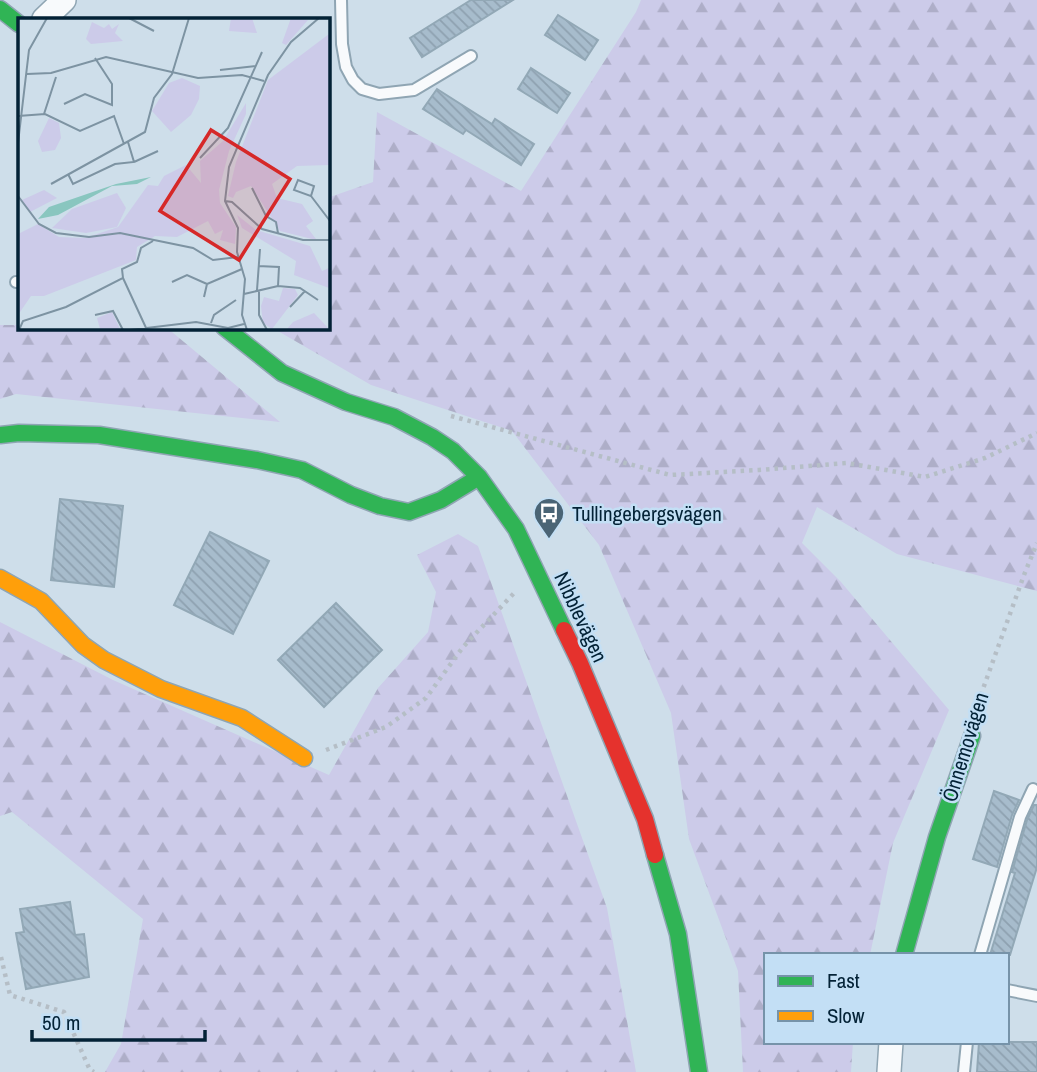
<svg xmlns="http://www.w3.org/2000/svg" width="1037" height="1072" font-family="'Archivo Narrow',sans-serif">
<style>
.forest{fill:url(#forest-firs)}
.building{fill:url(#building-back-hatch);stroke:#92a8b6;stroke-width:2}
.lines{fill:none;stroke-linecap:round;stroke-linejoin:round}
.lane-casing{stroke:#8fa5b3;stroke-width:14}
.street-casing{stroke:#8fa5b3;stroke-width:26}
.fast-casing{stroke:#8fa5b3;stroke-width:19}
.slow-casing{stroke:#8fa5b3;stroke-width:19}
.jam-casing{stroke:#8fa5b3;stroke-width:19}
.path{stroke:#b5bec6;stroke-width:4.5;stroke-dasharray:3.5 5;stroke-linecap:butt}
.lane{stroke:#f8fafc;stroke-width:10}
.street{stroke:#f8fafc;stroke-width:23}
.fast{stroke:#30b455;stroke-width:16}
.slow{stroke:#ff9f0a;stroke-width:16}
.jam{stroke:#e5322d;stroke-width:16}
.labels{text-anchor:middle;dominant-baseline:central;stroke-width:5;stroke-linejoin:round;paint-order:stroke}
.poi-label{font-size:21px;fill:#032236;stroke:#c3dff5;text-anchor:start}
.street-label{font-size:21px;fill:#032236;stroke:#c3dff5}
.inset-road{fill:none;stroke:#7d93a2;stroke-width:2}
.view{fill:#d62828;fill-opacity:0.15;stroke:#d62828;stroke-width:3.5}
.inset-edge{fill:none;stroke:#032236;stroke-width:3.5}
</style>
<defs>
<pattern id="forest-firs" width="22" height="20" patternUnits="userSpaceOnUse" patternTransform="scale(1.75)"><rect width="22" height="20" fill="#cccbe9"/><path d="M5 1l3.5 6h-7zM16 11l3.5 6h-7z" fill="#aeaec8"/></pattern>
<pattern id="building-back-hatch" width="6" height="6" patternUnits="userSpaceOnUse" patternTransform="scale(1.75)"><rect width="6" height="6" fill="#a7bccc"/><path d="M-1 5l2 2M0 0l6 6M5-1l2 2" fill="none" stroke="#8ea1b0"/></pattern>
</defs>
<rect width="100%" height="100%" fill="#cedeea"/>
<path class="forest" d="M641 0H1037V591L897 554 817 507 802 543 841 582 949 710 893 843 870 955H766V1042H853L851 1072H743L738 971 689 839 671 713 599 545 512 431 371 385 271 327H327V194L330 197 373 182 377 112 521 191 636 12Z
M0 325H19V327H166L280 422 16 394 0 399Z
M458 534 478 546 607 908 636 1072H105L121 1044 143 919 12 812 0 816V622L113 680 329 775 378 688 428 632 436 592 417 555Z"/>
<path class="building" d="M471 0H513L422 57 410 38Z
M558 15 598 40 585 60 545 35Z
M531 68 570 93 557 113 518 89Z
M437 89 492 124 495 119 534 144 521 165 466 130 463 134 423 109Z
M60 499 123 506 114 587 51 580Z
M210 532 269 561 233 634 174 605Z
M336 603 382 650 324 707 278 660Z
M994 791 1019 800 1012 815 997 867 973 859Z
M1034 805H1037V867L1010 955H990L1015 873 1012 872 1027 820Z
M70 902 75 935 84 934 89 977 26 989 16 933 24 932 20 909Z
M979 1042H1037V1072H977Z"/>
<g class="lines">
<g class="lane-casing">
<path id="lane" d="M341 0 342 44 346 67 353 80 362 89 379 94 414 90 471 56
M16 282H19
M980 955 1020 817 1033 789
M1007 990 1037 996
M964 1072 967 1042"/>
</g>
<g class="street-casing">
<path id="street" d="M44 19 64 0
M889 1072 891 1042"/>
</g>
<g class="fast-casing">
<path id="fast" d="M0 9 19 24
M224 327 282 373 346 402 394 417 432 437 453 451 479 477 516 529 564 630
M0 435 19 433 99 435 257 460 302 470 351 495 380 506 409 512 441 500 479 477
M655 855 678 934 699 1072
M904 955 937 837 972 736"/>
</g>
<g class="slow-casing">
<path id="slow" d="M0 578 41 601 83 645 104 660 161 689 242 718 304 758"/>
</g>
<g class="jam-casing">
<path id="jam" d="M564 630 580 663 645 819 655 855"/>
</g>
<path class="path" d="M451 416 670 475 759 470 847 463 925 477 985 458 1037 433
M975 711 1024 575 1037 543
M326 750 386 727 426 698 463 647 516 591
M1 957 10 995 64 1012 90 1070 94 1072"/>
<use href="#lane" class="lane"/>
<use href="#street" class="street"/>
<use href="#fast" class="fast"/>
<use href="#slow" class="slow"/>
<use href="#jam" class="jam"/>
</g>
<defs>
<g id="bus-pin" transform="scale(1.575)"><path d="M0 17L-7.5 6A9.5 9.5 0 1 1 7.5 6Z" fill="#4a6475" stroke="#c3dff5"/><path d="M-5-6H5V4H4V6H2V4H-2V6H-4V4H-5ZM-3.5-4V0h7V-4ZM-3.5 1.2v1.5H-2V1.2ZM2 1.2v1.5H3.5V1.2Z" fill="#fff"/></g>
</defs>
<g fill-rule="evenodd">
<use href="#bus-pin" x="549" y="513"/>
</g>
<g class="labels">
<g class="poi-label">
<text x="572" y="513">Tullingebergsvägen</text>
</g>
<g class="street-label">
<text transform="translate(581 617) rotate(65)">Nibblevägen</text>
<text transform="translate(965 747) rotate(-73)">Önnemovägen</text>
</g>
</g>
<g transform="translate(18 18)">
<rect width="312" height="312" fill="#cedeea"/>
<path d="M26 172 39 180 12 194 4 182Z" fill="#cccbe9"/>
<path d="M74 4 86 10 91 6 94 11 101 6 97 15 105 23 73 26 68 21ZM311 16V147L279 148 254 166 259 180 284 186 295 203 288 208 298 221H294L262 213 233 168 218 174 215 180 210 178 218 144 250 62ZM164 60 182 68 181 81 173 97 153 114 134 93 151 65ZM228 85V96L211 133 201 172 202 185 218 209 217 226 202 222 205 212 197 216 190 203 159 219 137 218 119 229 118 242 26 278H13L0 297V216L20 206 41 219 67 220 100 209 130 167 140 168 146 158 168 147 183 165 182 143 205 123ZM31 100 41 105 43 120 37 132 24 134 20 123ZM219 197 238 212 292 228 304 253 311 250V270L276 257 278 243 224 210ZM265 270 277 271 280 277 254 311 245 305 243 288 246 279 261 283ZM94 294 102 311H82L79 300ZM296 295 311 311H269L275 304Z" fill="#cccbe9"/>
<path d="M213 0H234L239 15 211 13ZM273 0 290 2 268 27 264 25Z" fill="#cccbe9"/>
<path d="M99 175 108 190 99 209 68 215 34 210 54 191Z" fill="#cccbe9"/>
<path d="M133 159 119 166 94 168 40 197 20 201 31 189 98 166Z" fill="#89c6bf"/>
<path class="inset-road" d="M111 0 136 13M202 52 238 48M9 56 33 55 88 39 180 60 224 57 246 63M46 86 67 76 94 87V66L77 40M26 96 38 59M0 98 27 96 62 113 96 98 106 126M0 125 11 32 29 0M182 140 210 110 244 34M116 144 140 133M50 156 55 166 97 146 116 144 110 124M33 166 127 114 136 80 154 56 171 0M234 170 248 198 258 204 260 215M0 178 21 206 38 215 71 219 102 215 175 230 195 242 220 239M293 178 296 168 280 162 276 172 293 178 312 203M207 183 214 184 244 211 285 222H312M240 248 261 249 260 268M105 260 129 312M154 264 169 257 189 266M239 272 242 231M241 272V297L249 312M226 276 260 268 282 270 300 282M186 279 189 266 224 251M272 289 287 273M77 297 95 293 105 312M193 305 196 297 218 282M1 312 5 303 48 289 105 260 104 251 119 244 123 230 135 223M112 312 178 304 210 310 226 306M229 312 224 297 227 261 219 234 220 210 207 183 211 149 250 57 273 24 301 0"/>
<path class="view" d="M193 112 272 161 221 242 142 193Z"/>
<rect width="312" height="312" class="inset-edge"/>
</g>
<rect x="764" y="953" width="245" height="91" fill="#c3dff5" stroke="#7693a9" stroke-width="2"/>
<rect x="778" y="976" width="35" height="10" fill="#30b455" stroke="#7693a9" stroke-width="2"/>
<text x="827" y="988" font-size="21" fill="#032236">Fast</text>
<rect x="778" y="1011" width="35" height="10" fill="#ff9f0a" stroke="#7693a9" stroke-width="2"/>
<text x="827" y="1023" font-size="21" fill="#032236">Slow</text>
<path d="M32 1030v10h173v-10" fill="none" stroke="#032236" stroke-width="3.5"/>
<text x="42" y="1030" font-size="21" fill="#032236" stroke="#c3dff5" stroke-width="5" paint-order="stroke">50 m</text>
</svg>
